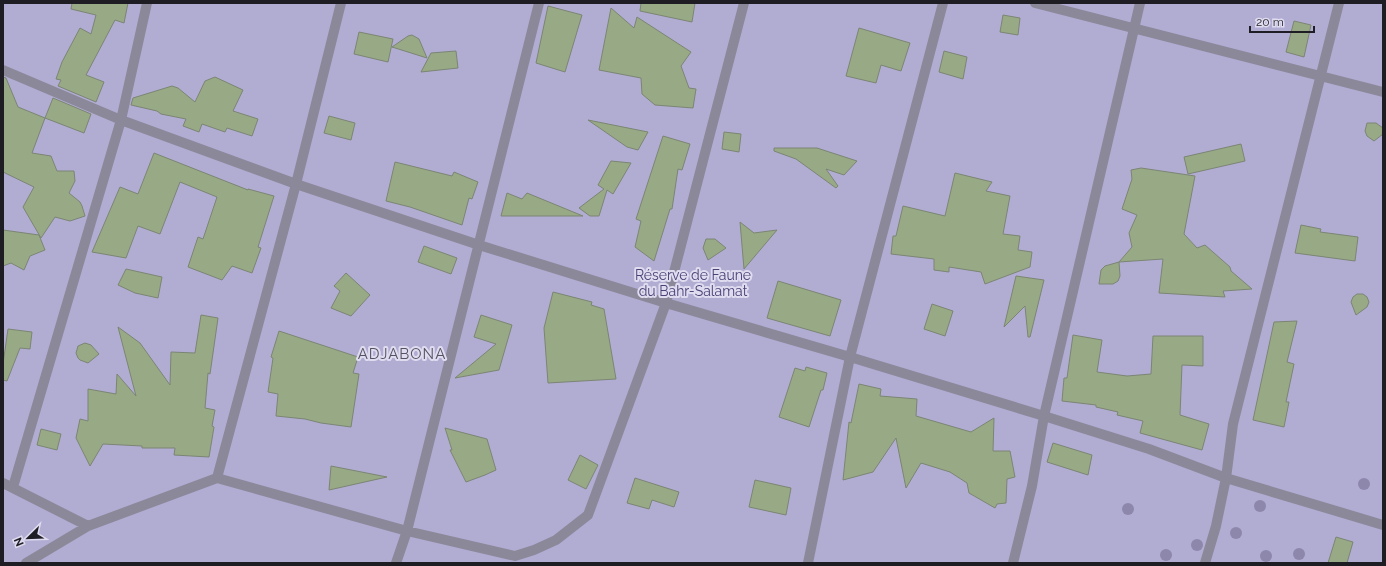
<svg xmlns="http://www.w3.org/2000/svg" width="1386" height="566" font-family="Raleway,sans-serif">
<style>
.green{fill:#b1acd2}
.building{fill:#97aa85;stroke:#7c8574}
.lines{fill:none;stroke-linecap:round;stroke-linejoin:round}
.service{stroke:#8b889a;stroke-width:10}
.minor{stroke:#8b889a;stroke-width:10}
.tree{fill:#8e87ac}
.labels{text-anchor:middle;dominant-baseline:central;stroke-width:4;stroke-linejoin:round;paint-order:stroke}
.park-label{font-size:14px;fill:#4b4175;stroke:#dfdcf0}
.neighbourhood-label{font-size:15px;letter-spacing:1px;fill:#555363;stroke:#dfdcf0}
</style>
<rect width="100%" height="100%" fill="#dfdcf0"/>
<path class="green" d="M3 3H1383V563H3Z"/>
<path class="building" d="M72 3H128L124 23 115 20 86 75 104 82 96 102 58 86 61 80 56 79 62 62 80 28 91 34 96 15 71 9Z
M641 3H695L692 22 640 11Z
M548 6 582 15 565 72 536 63Z
M611 8 634 28 637 17 691 52 681 66 689 88 696 89 693 108 655 105 642 94 641 78 599 70Z
M1003 15 1020 18 1018 35 1000 32Z
M1294 21 1311 25 1304 57 1286 52Z
M859 28 910 43 901 71 881 65 876 83 846 76Z
M359 32 393 39 388 62 354 54Z
M412 35 419 39 427 58 392 47 408 36Z
M456 51 458 68 421 72 431 53Z
M944 51 967 57 963 79 939 72Z
M3 77 6 78 18 107 45 118 32 153 51 156 57 171H74L75 181 69 193 80 202 82 206 85 216 70 221 55 217 41 238 23 207 34 187 3 172Z
M215 77 243 90 233 111 258 119 252 136 227 128 225 132 202 124 199 132 183 126 186 119 161 114 157 111 131 105 133 98 172 86 178 88 195 102 205 81Z
M53 98 91 114 84 133 45 118Z
M329 116 355 123 351 140 324 133Z
M588 120 648 132 638 150 627 147Z
M1367 123H1376L1383 128V134L1374 141 1367 136 1365 131Z
M724 132 741 134 739 152 722 149Z
M663 136 690 144 682 170 678 169 672 209H670L654 261 635 247 641 221 636 219Z
M1241 144 1245 161 1188 174 1184 157Z
M774 148H817L857 161 844 175 826 169 838 186 836 188 796 159 774 151Z
M154 153 248 190V189L274 196 258 247 261 248 252 273 232 266 222 280 188 267 198 237 203 239 217 197 180 182 160 234 138 226 126 258 92 252 120 187 138 194Z
M611 161 631 163 613 194 607 190 599 216H590L579 208 604 189 598 185Z
M395 162 452 176 454 172 478 182 472 199 469 198 462 225 410 207 386 201Z
M1141 168 1195 176 1184 234 1197 248 1205 245 1230 267 1231 271 1252 289 1223 291 1225 297 1159 293 1163 259 1119 262 1132 247 1129 233 1137 215 1122 209 1132 179 1131 170Z
M955 173 992 182 986 191 1010 196 1003 234 1020 236 1018 250 1032 252 1030 267 985 284 981 272 949 267V272L934 270V259L891 254 893 236H896L903 206 945 216Z
M507 193 522 199 527 193 583 216H501Z
M740 222 754 233 777 230 744 269Z
M1301 225 1321 229 1320 232 1358 237 1355 261 1295 253Z
M3 230 39 235 45 250 30 256 24 270 11 263 3 266Z
M706 239H715L726 248 708 260 703 248Z
M424 246 457 258 451 274 418 262Z
M1119 262 1120 276 1118 281 1113 284H1099L1101 270 1105 266Z
M126 269 162 277 158 298 135 293 118 285Z
M346 273 370 295 351 316 331 308 340 291 334 286Z
M1016 276 1044 280 1030 337H1028L1025 306 1004 327Z
M778 281 841 300 830 336 767 318Z
M553 292 592 302 591 305 604 309 616 379 548 383 544 328Z
M1357 294H1363L1367 297 1369 302 1367 307 1356 315 1351 302 1353 297Z
M932 304 953 311 945 336 924 329Z
M201 315 218 318 210 374 208 373 205 408 215 410 212 426 214 427 209 457 174 455 175 448H142V446L103 444 90 466 76 438 80 419 88 421V389L116 394 117 374 136 396 118 327 140 343 170 385 171 352 195 353Z
M481 315 512 325 499 370 455 378 496 344 474 337Z
M1297 321 1287 362 1294 364 1286 402H1289L1284 427 1253 420 1274 322Z
M8 329 32 332 30 349 20 348 7 381 3 380V364Z
M279 331 358 357 353 373 359 374 351 427 321 423 305 419 276 416 278 394 268 392 273 358 271 357Z
M1073 335 1102 340 1097 372 1127 376 1151 374 1153 336H1203V366L1182 365 1180 415 1209 424 1202 450 1140 433 1143 421 1117 415 1118 412 1096 407V405L1062 401 1064 378H1067Z
M85 343 91 345 99 354 88 363 80 360 78 358 76 353 78 346Z
M806 367 827 373 823 390H821L809 427 779 417 795 368 805 371Z
M859 384 881 389 880 396 917 399 916 416 971 432 994 418 993 451H1010L1015 477 1007 479 1006 503 997 504 995 508 969 493 967 483 950 472 921 463 906 488 896 438 873 472 843 480 849 422 851 423Z
M445 428 487 439 496 470 485 475 466 482 450 450H452Z
M41 429 61 434 57 450 37 445Z
M1053 443 1092 455 1088 475 1047 462Z
M580 455 598 465 586 489 568 480Z
M331 466 387 477 329 490Z
M635 478 679 492 674 507 652 500 649 509 627 503Z
M755 480 791 488 786 515 749 507Z
M1336 537 1353 542 1347 563H1328Z"/>
<g class="lines">
<path class="service" d="M396 563 407 531"/>
<path class="minor" d="M1035 3 1383 92
M3 70 121 120 296 184 479 245 666 303 850 357 1044 416 1149 449 1226 478 1383 525
M217 478 407 531 515 556 534 550 556 540 588 515 666 303 744 3
M3 483 88 526
M13 487 121 120 147 3
M407 531 539 3
M26 563 88 526 217 478 296 184 341 3
M808 563 850 357 943 3
M1013 563 1032 486 1044 416 1140 3
M1205 563 1216 526 1226 478 1233 424 1339 3"/>
</g>
<g class="tree">
<circle cx="1364" cy="484" r="6"/>
<circle cx="1260" cy="506" r="6"/>
<circle cx="1128" cy="509" r="6"/>
<circle cx="1236" cy="533" r="6"/>
<circle cx="1197" cy="545" r="6"/>
<circle cx="1299" cy="554" r="6"/>
<circle cx="1166" cy="555" r="6"/>
<circle cx="1266" cy="556" r="6"/>
</g>
<g class="labels">
<g class="park-label">
<text x="693" y="275">Réserve de Faune<tspan x="693" dy="16">du Bahr-Salamat</tspan></text>
</g>
<g class="neighbourhood-label">
<text x="402" y="354">ADJABONA</text>
</g>
</g>
<rect width="1386" height="566" fill="none" stroke="#1e1d24" stroke-width="8"/>
<g transform="translate(28 538) rotate(247)" stroke="#dfdcf0" stroke-width="3" paint-order="stroke">
<path d="M0-3L7 15L0 10L-7 15Z" fill="#1e1d24"/>
<text y="-6" font-size="11" font-weight="bold" text-anchor="middle" fill="#1e1d24">N</text>
</g>
<path d="M1250 26v6h64v-6" fill="none" stroke="#1e1d24" stroke-width="2"/>
<text x="1256" y="26" font-size="12" fill="#1e1d24" stroke="#dfdcf0" stroke-width="3" paint-order="stroke">20 m</text>
</svg>
